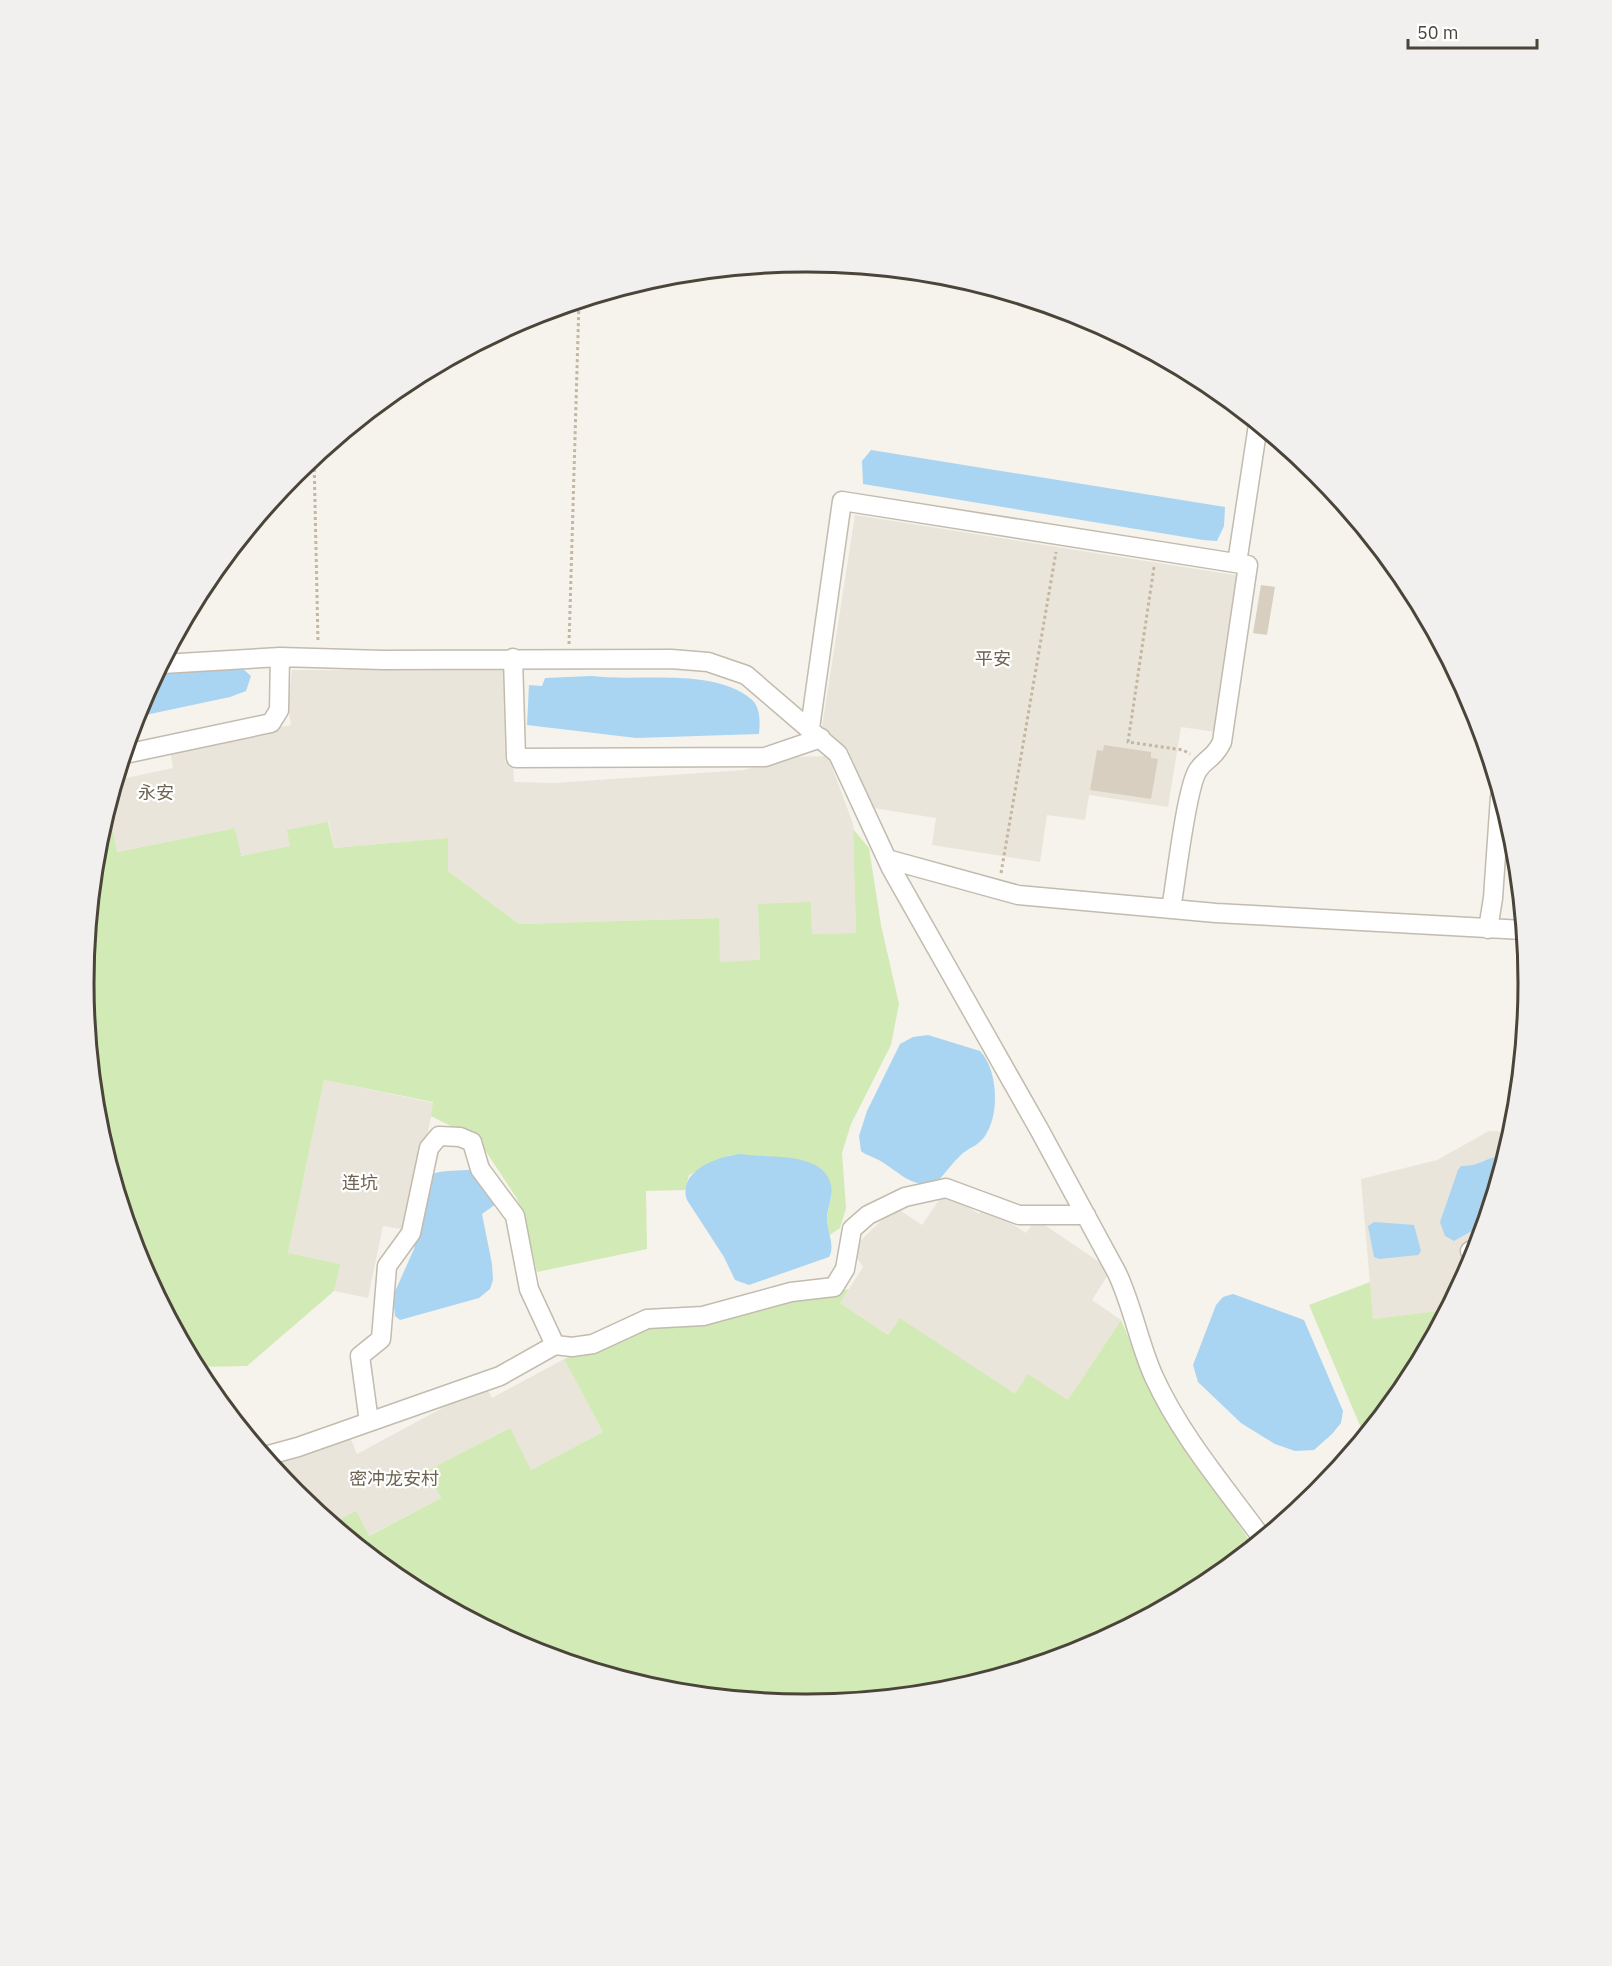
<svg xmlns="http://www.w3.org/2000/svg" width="1612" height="1966" font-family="'IBM Plex Sans','Noto Sans SC',sans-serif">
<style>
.residential{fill:#eae5da}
.green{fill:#d2eab5}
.water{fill:#a9d4f2}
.building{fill:#d8cfc1}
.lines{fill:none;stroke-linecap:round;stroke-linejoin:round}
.minor-casing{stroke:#c2bbae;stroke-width:21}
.path{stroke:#c4b79f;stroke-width:3;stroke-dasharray:3 3;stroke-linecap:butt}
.minor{stroke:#fff;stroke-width:18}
.labels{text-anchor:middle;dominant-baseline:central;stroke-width:4.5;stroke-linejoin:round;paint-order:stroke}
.quarter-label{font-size:18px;fill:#6e6250;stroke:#fff}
.rim{fill:none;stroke:#4b4439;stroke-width:3}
</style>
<rect width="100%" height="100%" fill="#f6f3ec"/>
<path class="residential" d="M855 515 1241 576 1216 732 1181 727 1168 807 1089 795 1085 820 1047 815 1040 862 932 845 936 818 867 807 868 799 848 749 822 727Z
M292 670H504L505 762H513L514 782 554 783 744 770 788 757 828 756 853 824 856 933 812 934 811 903 758 905 760 961 720 962 718 918 519 924 448 871V838L334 848 329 822 290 846 240 856 235 828 116 852 108 808 117 780 173 768 170 749 291 725 288 708Z
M324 1080 434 1103 407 1230 383 1226 368 1298 334 1291 339 1264 288 1253Z
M1489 1131 1512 1132 1473 1260 1446 1310 1373 1319 1361 1179 1437 1160Z
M945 1191 979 1214 985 1206 1026 1233 1036 1219 1111 1270 1092 1300 1121 1320 1068 1400 1029 1375 1015 1395 900 1318 888 1335 840 1303 863 1267 851 1250 895 1207 922 1225Z
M564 1359 603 1432 531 1470 509 1428 428 1472 441 1498 368 1536 356 1512 332 1524 295 1493 270 1462 350 1437 357 1454 485 1385 492 1398Z"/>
<path class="green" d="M108 808 117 852 235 828 241 856 290 846 287 830 328 822 334 848 448 838V871L519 924 719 918 720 962 760 960 758 904 811 902 812 934 856 933 853 829 869 848 881 925 899 1004 891 1045 851 1124 842 1153 846 1208 840 1228 830 1235 826 1223 831 1196 806 1161 730 1155 689 1175 685 1190 646 1191 647 1249 537 1272 524 1216 516 1197 483 1147 476 1139 431 1116 433 1102 324 1080 288 1253 340 1264 334 1291 247 1366 196 1367 139 1259 98 1124 84 983 87 950 97 944 89 928 96 866 101 864C95 844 102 828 108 808Z
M1370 1282 1373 1319 1446 1310 1406 1384 1364 1435 1309 1305Z
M849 1289 840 1303 888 1335 900 1318 1015 1394 1028 1374 1068 1400 1121 1320 1154 1399 1253 1546 1207 1584 1082 1650 947 1691 806 1705 665 1691 529 1650 405 1583 332 1524 356 1511 369 1536 441 1498 427 1471 510 1428 531 1470 603 1432 564 1359 640 1328Z"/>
<path class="water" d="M871 450 1225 507 1224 526 1217 541 1203 540 863 484 862 461Z
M243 669 251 676 246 691 230 697 136 717 157 672Z
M592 676C638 682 713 667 751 699 761 707 760 723 759 734L636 738 527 725 529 685 542 686 545 678Z
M928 1035 980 1051C998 1070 1000 1114 985 1136 979 1145 971 1147 963 1153 954 1161 946 1172 938 1181 913 1190 902 1174 882 1162 875 1157 867 1156 861 1151L859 1136 867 1111 900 1044 913 1037Z
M741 1154C767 1159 823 1150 831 1185 833 1195 828 1207 827 1217 826 1231 836 1244 829 1257L749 1285 735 1280 724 1257 687 1200C677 1171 718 1156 741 1154Z
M1504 1156 1484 1224 1454 1241 1445 1236 1440 1222 1458 1170 1461 1166C1483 1166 1484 1157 1504 1156Z
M467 1170H472L496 1204 482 1214 492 1264 493 1280 490 1289 479 1298 400 1320 395 1316 393 1296 414 1249 430 1175C440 1170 455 1171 467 1170Z
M1374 1222 1414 1225 1421 1251 1418 1255 1379 1259 1374 1257 1368 1226Z
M1233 1294 1304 1320 1343 1411 1341 1423 1332 1434 1314 1450 1295 1451 1275 1444 1241 1423 1198 1382 1193 1365 1216 1305 1223 1297Z"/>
<path class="building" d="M1261 585 1275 587 1267 635 1253 633Z
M1104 745 1151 752V758L1158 759 1151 799 1090 790 1097 750 1103 751Z"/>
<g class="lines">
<g class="minor-casing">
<path id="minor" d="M1237 563 1258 425
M513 658 516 758 765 757 821 738
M162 664 280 657 383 660 671 659 708 662 746 675 838 754 891 868 1040 1131 1117 1273C1133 1307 1139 1344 1154 1377 1181 1436 1224 1486 1262 1538
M810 728 842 501 1248 565 1222 742C1214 759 1206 758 1198 770 1186 788 1176 882 1171 909
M125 754 271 723 279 710 280 657
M887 859 1018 895 1216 913 1523 930
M1488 929 1493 898 1500 797
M1470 1251 1476 1248
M369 1422 360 1356 381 1339 387 1266 411 1233 429 1148 439 1136 460 1137 472 1142 480 1169 515 1216 529 1289 555 1345
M265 1456 298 1447 500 1376 555 1345 572 1347 593 1344 647 1319 703 1316 791 1292 834 1287 845 1269 852 1229 868 1215 905 1197 946 1188 1019 1215H1086"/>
</g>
<path class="path" d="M314 457 318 642
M1154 567 1128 742 1183 750 1190 754
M569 644 579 301
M1001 873 1056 552"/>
<use href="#minor" class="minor"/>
</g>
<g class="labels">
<g class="quarter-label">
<text x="993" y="658">平安</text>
<text x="156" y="792">永安</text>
<text x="360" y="1182">连坑</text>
<text x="394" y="1478">密冲龙安村</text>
</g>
</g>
<path d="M0 0H1612V1966H0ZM805 272H807A711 711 0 0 1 1518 983V983A711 711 0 0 1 807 1694H805A711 711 0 0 1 94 983V983A711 711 0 0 1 805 272Z" fill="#f1f0ef" fill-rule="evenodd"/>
<path class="rim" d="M805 272H807A711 711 0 0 1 1518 983V983A711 711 0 0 1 807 1694H805A711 711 0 0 1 94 983V983A711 711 0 0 1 805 272Z"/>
<path d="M1408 39v9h129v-9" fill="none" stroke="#4b4439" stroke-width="3"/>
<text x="1417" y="39" font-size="18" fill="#4b4439" stroke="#ffffff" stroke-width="4.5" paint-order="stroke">50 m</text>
</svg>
